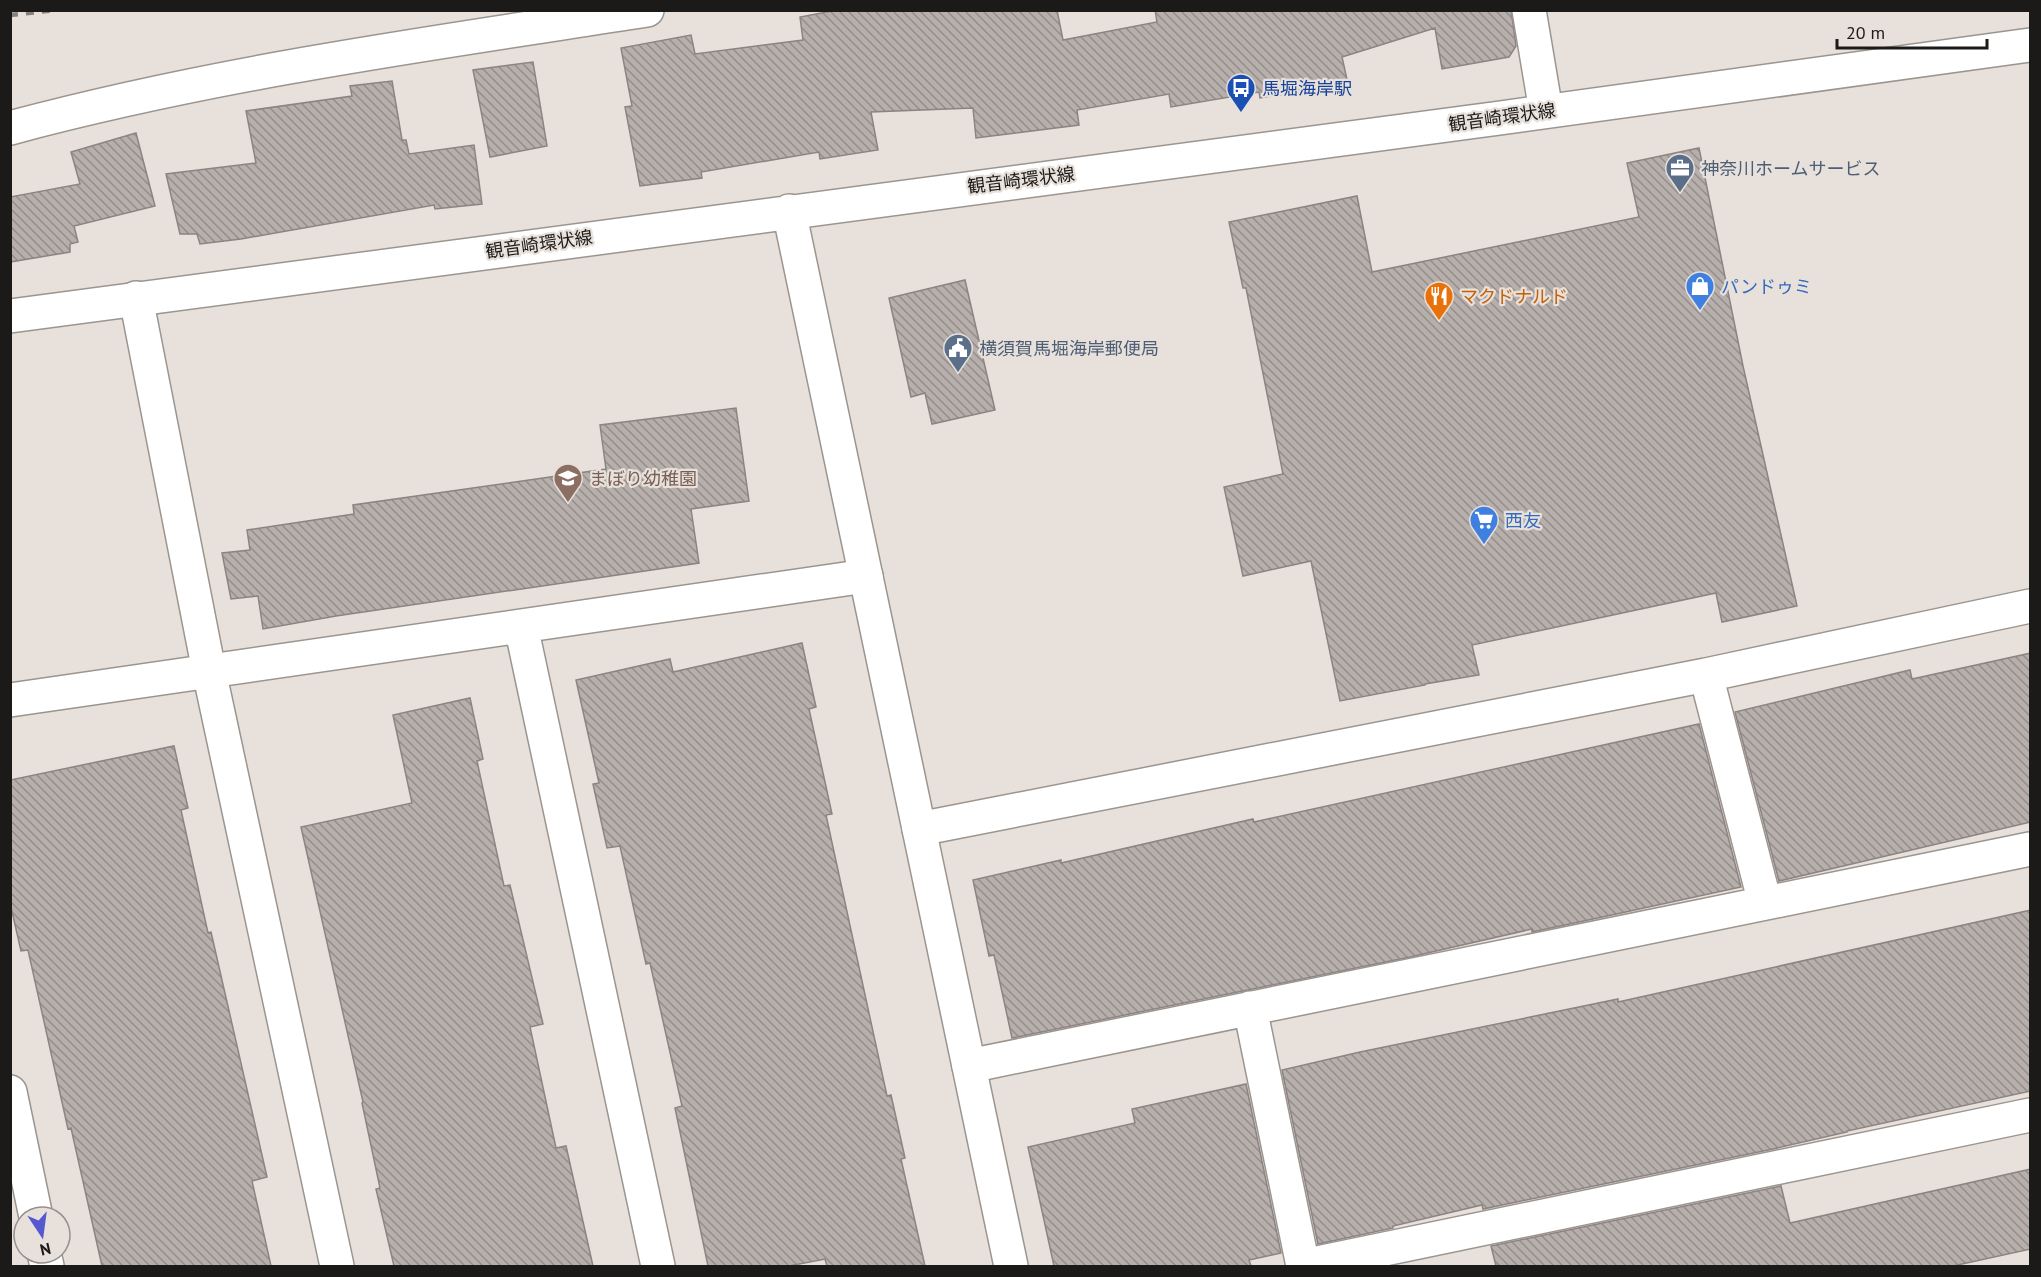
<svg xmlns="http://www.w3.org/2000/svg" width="2041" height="1277" font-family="'PT Sans','Noto Sans JP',sans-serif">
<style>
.building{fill:url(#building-back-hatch);stroke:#8c8482;stroke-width:1.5}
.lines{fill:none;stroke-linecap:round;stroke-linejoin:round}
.street-casing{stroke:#9b9590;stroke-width:36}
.secondary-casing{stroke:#9b9590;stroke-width:36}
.street{stroke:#fff;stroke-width:33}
.secondary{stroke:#fff;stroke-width:33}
.rail{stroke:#85817d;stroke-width:4.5;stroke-dasharray:8 8;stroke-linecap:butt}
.labels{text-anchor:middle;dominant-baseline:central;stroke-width:4.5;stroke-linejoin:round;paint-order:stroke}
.transit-label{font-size:18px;fill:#164399;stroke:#e7e0db;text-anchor:start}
.street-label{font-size:18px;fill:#1c1a18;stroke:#e7e0db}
.service-label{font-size:18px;fill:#4e5e75;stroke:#e7e0db;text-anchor:start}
.shop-label{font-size:18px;fill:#366cbe;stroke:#e7e0db;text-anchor:start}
.food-label{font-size:18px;fill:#c56008;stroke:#e7e0db;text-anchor:start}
.education-label{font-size:18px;fill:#785e54;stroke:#e7e0db;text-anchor:start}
</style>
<defs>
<pattern id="building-back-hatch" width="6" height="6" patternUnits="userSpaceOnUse" patternTransform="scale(1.5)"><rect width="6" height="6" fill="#b7afac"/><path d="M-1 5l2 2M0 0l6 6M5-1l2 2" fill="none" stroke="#948e8b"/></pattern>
</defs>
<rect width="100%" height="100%" fill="#e7e0db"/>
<path class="building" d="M837 10H1057L1063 40 1157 22 1155 10H1511L1516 46 1509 57 1442 69 1435 28 1342 57 1348 84 1260 98 1259 92 1171 107 1169 94 1077 110 1079 125 976 138 973 108 871 112 878 150 820 159 819 152 701 172 702 178 640 186 625 107 632 106 621 48 691 35 695 54 803 40 800 17Z
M533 62 547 146 490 157 473 70Z
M392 81 402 140H406L409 154 474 145 482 204 435 209 434 205 241 239 200 244 197 234H180L166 174 256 163 246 111 352 96 350 86Z
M136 133 155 206 74 226 78 242 70 244V252L10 262V197L80 184 71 152Z
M1699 148 1743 366 1797 606 1722 622 1716 593 1472 645 1479 675 1425 684V685L1340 701 1311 561 1243 576 1224 487 1283 474 1246 288H1243L1229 222 1357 196 1372 272 1639 217 1627 163Z
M965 280 995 410 932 424 925 393 911 397 889 298Z
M736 408 749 501 691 509 699 563 336 616 263 629 258 596 231 599 222 553 250 550 247 530 354 514 353 505 606 469 600 425Z
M802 643 816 707 809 709 832 814 826 815 887 1096 891 1095 905 1158 901 1159 925 1266H827L825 1259 789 1266H708L675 1108 682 1106 650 963 646 964 620 846 607 848 593 784 599 783 576 680 670 659 673 672Z
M2031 653V822L1779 881 1735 712 1910 670 1912 679Z
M470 698 483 759 477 761 504 886 510 885 543 1024 530 1027 556 1148 566 1146 593 1266H394L376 1189 380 1188 362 1103 363 1102 301 827 412 803 393 715Z
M1699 724 1741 887 1621 913 1532 932V929L1410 957 1012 1038 994 955 989 956 973 880 1061 860V863L1253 819 1254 822Z
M174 746 188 808 181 810 208 933 211 932 267 1177 252 1181 271 1266H102L71 1128 68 1129 28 950 21 951 10 903V780Z
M2031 910V1091L1847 1131V1132L1773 1149 1483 1209 1482 1205 1393 1226V1228L1318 1244 1282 1070 1360 1052 1618 999V1002Z
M1246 1084 1281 1253 1249 1260 1251 1266H1054L1028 1147 1135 1123 1132 1109Z
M2031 1169V1249L1953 1266H1496L1491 1246 1781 1186 1790 1223Z"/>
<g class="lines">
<g class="street-casing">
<path id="street" d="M1529 10 1546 111
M10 128C218 72 434 43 647 10
M136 298 209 671 337 1266
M521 626 658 1266
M10 700 866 576
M919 829 1706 675
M1765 903 1706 675 2030 606
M1250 1008 1303 1266
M969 1066 2030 849
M10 1092 36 1217
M44 1253 47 1266
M1303 1266 2030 1115"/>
</g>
<g class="secondary-casing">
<path id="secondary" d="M789 211 1011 1266
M10 316 1500 118 2030 45"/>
</g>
<use href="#street" class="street"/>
<use href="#secondary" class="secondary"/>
<path class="rail" d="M10 15 57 10"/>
</g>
<defs>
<g id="bus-pin" transform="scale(1.5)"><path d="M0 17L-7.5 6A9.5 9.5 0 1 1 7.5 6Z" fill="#1a4fb4" stroke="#e7e0db"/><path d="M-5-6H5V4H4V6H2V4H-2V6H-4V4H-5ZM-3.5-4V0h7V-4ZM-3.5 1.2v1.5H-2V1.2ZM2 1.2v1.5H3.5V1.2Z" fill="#fff"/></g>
<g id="office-pin" transform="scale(1.5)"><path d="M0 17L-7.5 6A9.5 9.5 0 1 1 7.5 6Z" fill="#5c6f8a" stroke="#e7e0db"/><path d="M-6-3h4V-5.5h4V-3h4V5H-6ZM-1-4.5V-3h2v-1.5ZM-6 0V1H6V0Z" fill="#fff"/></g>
<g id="shop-pin" transform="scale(1.5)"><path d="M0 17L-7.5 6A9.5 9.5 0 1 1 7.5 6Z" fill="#3f7fe0" stroke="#e7e0db"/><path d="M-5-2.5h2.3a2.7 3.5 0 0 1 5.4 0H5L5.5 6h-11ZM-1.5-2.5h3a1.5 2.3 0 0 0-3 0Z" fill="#fff"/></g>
<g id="restaurant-pin" transform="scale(1.5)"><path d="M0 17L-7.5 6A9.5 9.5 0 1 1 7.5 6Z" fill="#e8710a" stroke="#e7e0db"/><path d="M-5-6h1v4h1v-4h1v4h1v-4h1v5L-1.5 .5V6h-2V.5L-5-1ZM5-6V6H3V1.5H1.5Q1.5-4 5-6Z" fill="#fff"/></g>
<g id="civic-pin" transform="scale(1.5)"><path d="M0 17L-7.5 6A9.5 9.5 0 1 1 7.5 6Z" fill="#5c6f8a" stroke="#e7e0db"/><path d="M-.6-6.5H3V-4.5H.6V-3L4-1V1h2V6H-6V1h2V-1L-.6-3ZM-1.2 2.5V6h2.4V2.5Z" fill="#fff"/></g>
<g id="school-pin" transform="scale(1.5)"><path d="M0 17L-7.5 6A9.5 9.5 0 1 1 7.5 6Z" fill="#8d6e63" stroke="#e7e0db"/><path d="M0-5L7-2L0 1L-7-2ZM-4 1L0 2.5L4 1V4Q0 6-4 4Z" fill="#fff"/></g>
<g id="supermarket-pin" transform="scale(1.5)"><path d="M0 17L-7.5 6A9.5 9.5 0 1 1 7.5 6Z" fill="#3f7fe0" stroke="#e7e0db"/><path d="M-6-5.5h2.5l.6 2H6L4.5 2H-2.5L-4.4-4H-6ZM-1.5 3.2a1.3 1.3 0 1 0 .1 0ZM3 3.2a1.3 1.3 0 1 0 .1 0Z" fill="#fff"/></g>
</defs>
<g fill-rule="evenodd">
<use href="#bus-pin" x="1241" y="88"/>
<use href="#office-pin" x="1680" y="168"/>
<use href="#shop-pin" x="1700" y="286"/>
<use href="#restaurant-pin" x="1439" y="296"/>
<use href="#civic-pin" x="958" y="348"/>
<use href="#school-pin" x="568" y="478"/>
<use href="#supermarket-pin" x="1484" y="520"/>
</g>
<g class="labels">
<g class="transit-label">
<text x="1262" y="88">馬堀海岸駅</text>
</g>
<g class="street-label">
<text transform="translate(1502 117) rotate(-8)">観音崎環状線</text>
<text transform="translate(1021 180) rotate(-7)">観音崎環状線</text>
<text transform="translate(539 244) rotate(-8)">観音崎環状線</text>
</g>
<g class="service-label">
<text x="1701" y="168">神奈川ホームサービス</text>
<text x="979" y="348">横須賀馬堀海岸郵便局</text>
</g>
<g class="shop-label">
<text x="1721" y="286">パンドゥミ</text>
<text x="1505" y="520">西友</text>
</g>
<g class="food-label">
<text x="1460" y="296">マクドナルド</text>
</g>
<g class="education-label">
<text x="589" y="478">まぼり幼稚園</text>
</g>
</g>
<rect width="2041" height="1277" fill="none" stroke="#1c1a18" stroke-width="24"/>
<g transform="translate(42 1235) rotate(167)"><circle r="28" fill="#e7e0db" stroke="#96918d" stroke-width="1.5"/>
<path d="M0-4.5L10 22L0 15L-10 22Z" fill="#5558cf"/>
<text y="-9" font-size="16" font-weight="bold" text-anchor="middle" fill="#1c1a18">N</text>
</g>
<path d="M1837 39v9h150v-9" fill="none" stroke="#1c1a18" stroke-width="3"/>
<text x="1846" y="39" font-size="18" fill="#1c1a18" stroke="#e7e0db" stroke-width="4.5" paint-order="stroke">20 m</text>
</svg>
